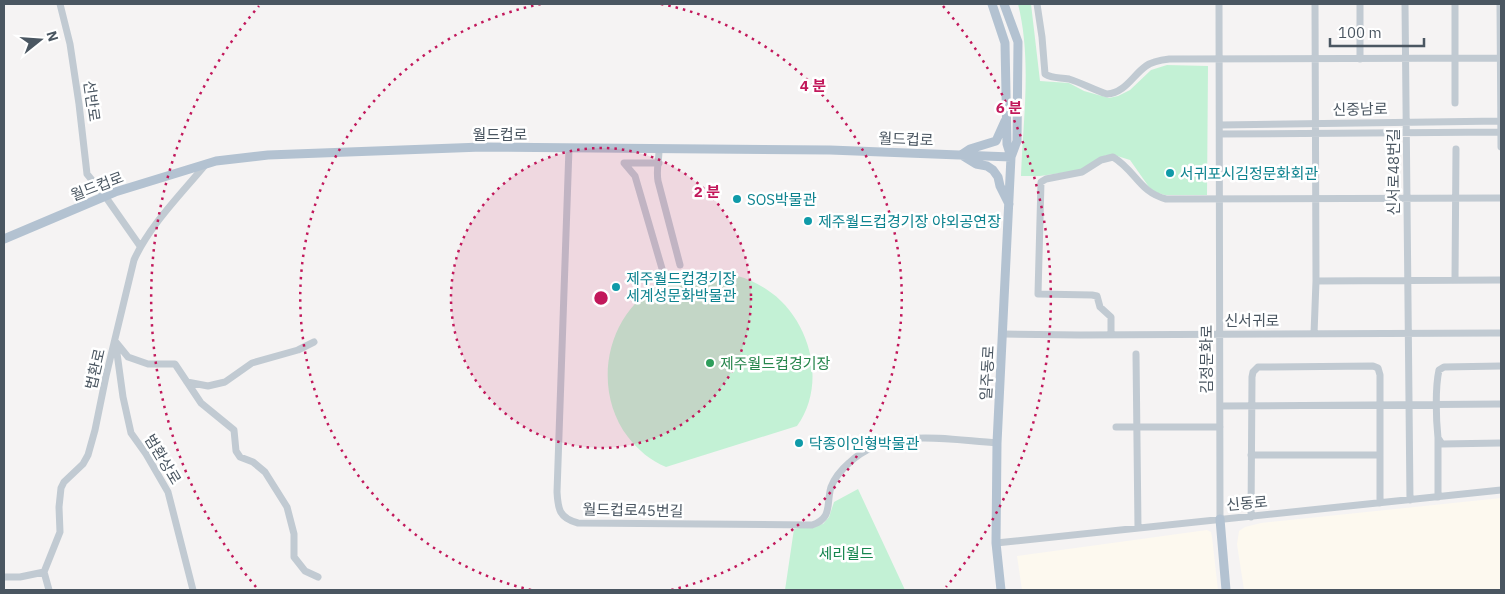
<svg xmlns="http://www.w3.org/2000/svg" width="1505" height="594" font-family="'IBM Plex Sans','Noto Sans KR',sans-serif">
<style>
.commercial{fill:#fdf9ef}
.green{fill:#c3f1d5}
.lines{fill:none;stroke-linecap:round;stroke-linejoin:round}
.minor{stroke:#c1cad2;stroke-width:7}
.major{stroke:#b3c2d1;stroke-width:9}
.ring{fill:none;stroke:#c2185b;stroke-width:2.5;stroke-dasharray:2.5 5}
.culture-dot{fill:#0f9aa8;stroke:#fff;stroke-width:2}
.leisure-dot{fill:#2e9e5b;stroke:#fff;stroke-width:2}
.labels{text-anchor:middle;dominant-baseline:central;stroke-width:5;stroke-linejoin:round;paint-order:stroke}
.street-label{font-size:15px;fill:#4a5661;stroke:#fff}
.culture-label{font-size:15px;fill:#0d838f;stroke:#fff;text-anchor:start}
.leisure-label{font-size:15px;fill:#27864d;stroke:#fff;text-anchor:start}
.park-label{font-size:15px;fill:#17864f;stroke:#fff}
.centre{fill:#c2185b;stroke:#fff;stroke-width:2.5}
.ring-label{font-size:15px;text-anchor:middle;font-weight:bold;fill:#c2185b;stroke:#fff;stroke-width:5;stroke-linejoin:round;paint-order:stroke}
</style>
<rect width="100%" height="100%" fill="#f5f3f3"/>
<path class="commercial" d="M1501 498V590H1244L1237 544 1239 531 1245 527 1261 523Z
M1207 530 1211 532 1212 537 1218 590H1022L1017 556Z"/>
<path class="green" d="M1018 4H1031L1040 81 1069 83 1084 91 1109 98 1118 96 1130 90 1151 70 1167 65 1208 66 1207 195H1165L1155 192 1149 187 1130 160 1114 155H1106L1082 170 1040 176H1021C1023 119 1032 60 1018 4Z
M709 271C730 273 748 277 766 289 810 317 828 383 797 426L666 467C651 461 638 450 628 437 590 387 607 309 665 282 679 275 693 273 709 271Z
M858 489 905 590H785L794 529 823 524 829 517 834 502Z"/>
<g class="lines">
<path class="minor" d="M60 4 70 44 79 104 87 174 105 196 140 246
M1037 4 1042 37 1045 74C1053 79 1060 77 1069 79 1082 83 1094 90 1107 94 1125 93 1133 75 1146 66 1153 61 1162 60 1170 59L1501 58
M1219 4 1220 519
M1360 4V59
M1405 4 1410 500
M1455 4V103
M1500 4 1501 147
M1220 125 1501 121
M1220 134 1501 132
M569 148 557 492C558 509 559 518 578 523L812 525C833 518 826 504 831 487 835 477 841 470 849 463 888 426 948 440 997 443
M659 150C659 161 656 170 658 181L680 265
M659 163H624L635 176 663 272
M1455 280 1456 149
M1316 281 1501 280
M1003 334 1080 335 1501 333
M1314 334 1316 281 1315 4
M1111 335V317L1100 307 1097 296 1092 295 1038 294 1041 182 1046 179 1082 172 1101 160 1113 157C1136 171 1139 192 1166 199L1501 198
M115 341 128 357 148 364H175L201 403 234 430 236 451 240 457 253 462 265 472 287 507 294 534V557L305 571 318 577
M116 346 123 397 131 433 146 454 168 492 193 590
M1136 354 1138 528
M1501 366 1444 367 1439 370C1435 388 1436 419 1438 438L1442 444 1501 443
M187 382 208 386 225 382 252 363 298 350 314 342
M1220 406 1501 404
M1116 427H1220
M1438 438V497
M1251 455H1380
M1251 517 1252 377 1253 372 1258 367 1373 366 1378 368 1380 375V503
M996 543 1501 490
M4 577H20L44 572
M49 590 44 572 60 532 59 507 61 488 64 482 83 464 88 455 95 430 106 376 134 260C149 226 182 193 206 164"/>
<path class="major" d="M992 4 1005 43 1007 144 1011 157 997 443 996 543 1001 590
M1004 4 1018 42 1017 141 1011 157
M961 155 970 149 996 141 1005 121
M963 156 976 164 987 166 993 170 998 177 1000 186 1009 204
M4 239 115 192 216 161 268 155 482 147 830 150 1011 157
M1220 519 1226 590"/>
</g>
<circle cx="601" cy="298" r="150" fill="#c2185b" fill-opacity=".12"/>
<g class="ring">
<circle cx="601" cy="298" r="150"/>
<path d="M531 590A300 300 0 0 1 541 4M661 4A300 300 0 0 1 671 590"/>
<path d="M256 587A450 450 0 0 1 259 6M943 6A450 450 0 0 1 946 587"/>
</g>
<g class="culture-dot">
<circle cx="1170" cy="173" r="5"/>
<circle cx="737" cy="199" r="5"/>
<circle cx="808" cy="221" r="5"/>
<circle cx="616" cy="287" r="5"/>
<circle cx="799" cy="443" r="5"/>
</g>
<circle class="leisure-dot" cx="710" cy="363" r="5"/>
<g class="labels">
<g class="street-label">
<text transform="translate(92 101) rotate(82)">선반로</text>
<text transform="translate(1360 109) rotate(-1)">신중남로</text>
<text x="500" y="134">월드컵로</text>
<text transform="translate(906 139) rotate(2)">월드컵로</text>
<text transform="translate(1393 172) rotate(-90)">신서로48번길</text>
<text transform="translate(97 186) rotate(-21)">월드컵로</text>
<text x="1252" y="320">신서귀로</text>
<text transform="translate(1206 359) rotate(-90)">김정문화로</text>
<text transform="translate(95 369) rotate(-77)">법환로</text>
<text transform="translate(987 373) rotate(-87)">일주동로</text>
<text transform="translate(163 459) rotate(59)">범환상로</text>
<text transform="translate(1247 503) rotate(-5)">신동로</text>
<text transform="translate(633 510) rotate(1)">월드컵로45번길</text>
</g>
<g class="culture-label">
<text x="1180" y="173">서귀포시김정문화회관</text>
<text x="747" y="199">SOS박물관</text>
<text x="818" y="221">제주월드컵경기장 야외공연장</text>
<text x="626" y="278">제주월드컵경기장<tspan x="626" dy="17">세계성문화박물관</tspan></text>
<text x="809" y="443">닥종이인형박물관</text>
</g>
<g class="leisure-label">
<text x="720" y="363">제주월드컵경기장</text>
</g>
<g class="park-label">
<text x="846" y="553">세리월드</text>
</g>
</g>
<circle cx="601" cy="298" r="8" class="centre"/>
<g class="ring-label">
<text x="813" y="91">4 분</text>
<text x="1009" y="113">6 분</text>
<text x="707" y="197">2 분</text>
</g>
<rect width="1505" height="594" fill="none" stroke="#4a5661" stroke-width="10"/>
<g transform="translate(40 40) rotate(73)" stroke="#ffffff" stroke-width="4" paint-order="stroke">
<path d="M0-4L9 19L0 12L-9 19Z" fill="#4a5661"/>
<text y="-8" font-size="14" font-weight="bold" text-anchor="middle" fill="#4a5661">N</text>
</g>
<path d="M1330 38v8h94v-8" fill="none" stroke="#4a5661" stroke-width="2.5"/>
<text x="1338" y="38" font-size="15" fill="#4a5661" stroke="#ffffff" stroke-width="4" paint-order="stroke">100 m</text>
</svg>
